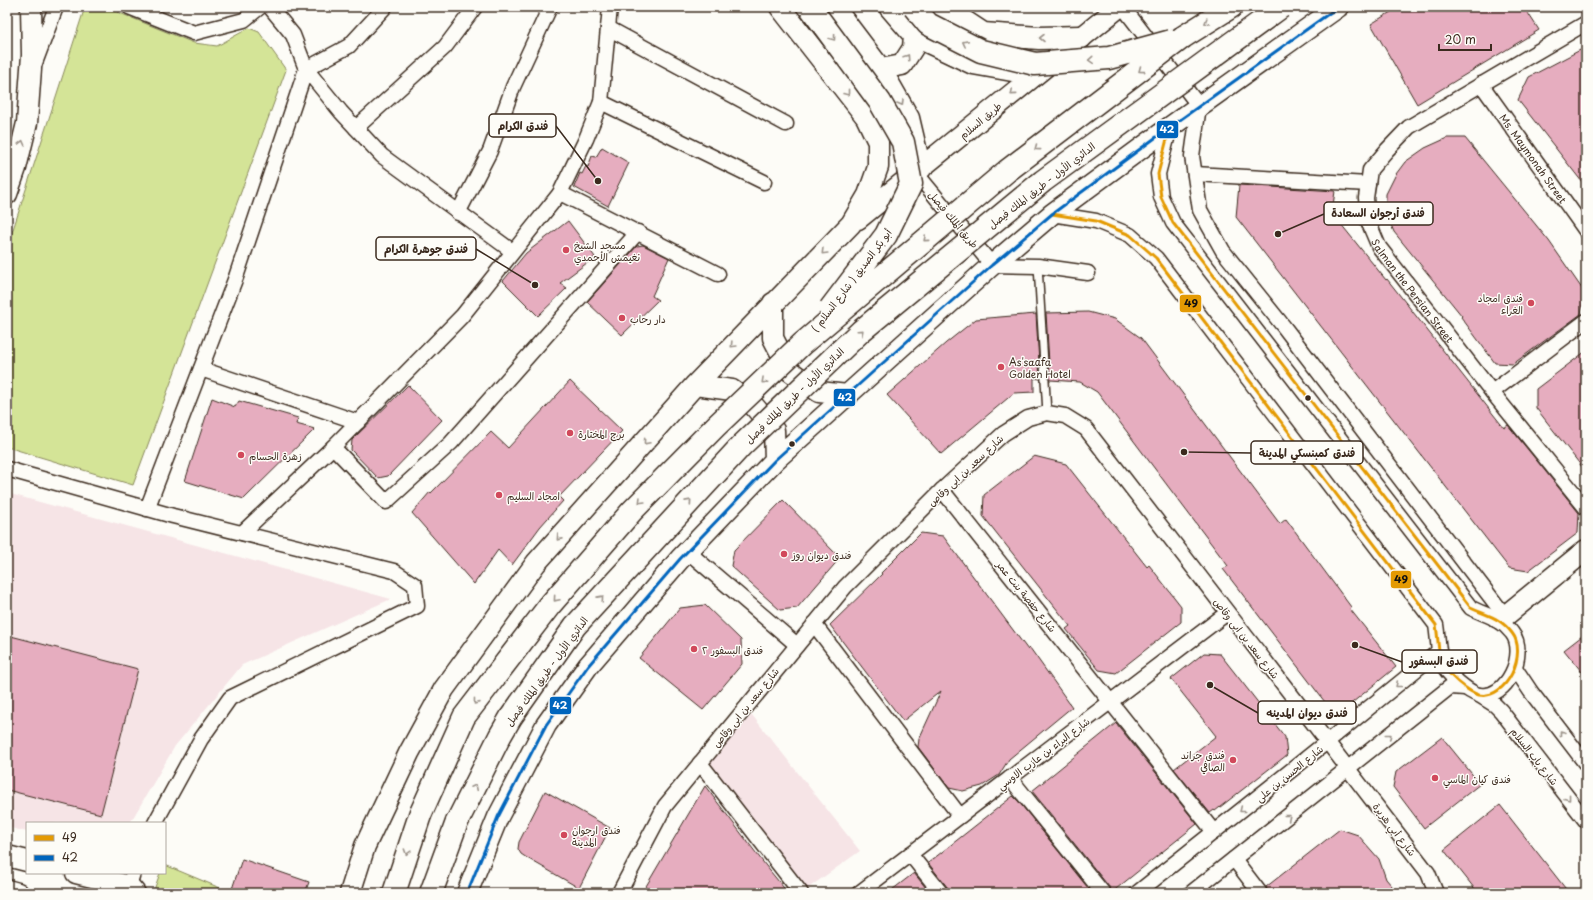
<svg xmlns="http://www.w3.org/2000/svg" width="1593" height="900" font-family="'Playpen Sans','Playpen Sans Arabic',sans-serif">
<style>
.built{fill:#f6e4e6}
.green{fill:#d4e497;stroke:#88875a}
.building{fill:#e6adbf;stroke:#3b2a1e}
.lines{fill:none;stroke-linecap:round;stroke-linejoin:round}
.lane-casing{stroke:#3b2a1e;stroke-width:10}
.street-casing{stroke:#3b2a1e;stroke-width:17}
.secondary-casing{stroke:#3b2a1e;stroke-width:23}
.primary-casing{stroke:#3b2a1e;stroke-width:25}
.highway-casing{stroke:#3b2a1e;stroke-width:25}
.lane{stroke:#fdfcf7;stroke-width:7}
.street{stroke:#fdfcf7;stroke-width:14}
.secondary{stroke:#fdfcf7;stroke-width:20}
.primary{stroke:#fdfcf7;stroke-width:22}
.highway{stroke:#fdfcf7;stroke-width:22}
.highway-bridge-casing{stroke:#3b2a1e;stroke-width:25;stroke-linecap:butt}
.highway-bridge{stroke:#fdfcf7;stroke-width:22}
.bus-1-casing{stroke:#fdfcf7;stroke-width:6}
.bus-2-casing{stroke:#fdfcf7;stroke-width:6}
.bus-1{stroke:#e49a03;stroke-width:3}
.bus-2{stroke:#0065bd;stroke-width:3}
.oneway{stroke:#9c938a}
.poi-dot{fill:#d1495b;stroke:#fdfcf7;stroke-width:1.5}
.bus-dot{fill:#3b2a1e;stroke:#fdfcf7;stroke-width:1.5}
.labels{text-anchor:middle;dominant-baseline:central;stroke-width:3;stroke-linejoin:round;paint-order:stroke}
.street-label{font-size:10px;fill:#3b2a1e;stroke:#fdfcf7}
.poi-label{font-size:10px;fill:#3b2a1e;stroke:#fdfcf7;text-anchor:start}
.leader{fill:none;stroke:#3b2a1e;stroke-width:1.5}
.callout-dot{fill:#3b2a1e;stroke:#fdfcf7;stroke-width:1.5}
.callout{fill:#fdfcf7;stroke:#3b2a1e;stroke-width:1.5}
.callout-label{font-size:11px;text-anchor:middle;font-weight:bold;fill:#3b2a1e}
.line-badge{stroke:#fdfcf7;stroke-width:1.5}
.badge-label{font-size:11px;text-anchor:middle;font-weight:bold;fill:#fff}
.pale-badge-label{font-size:11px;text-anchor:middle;font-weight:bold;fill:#111}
</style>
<rect width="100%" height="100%" fill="#fdfcf7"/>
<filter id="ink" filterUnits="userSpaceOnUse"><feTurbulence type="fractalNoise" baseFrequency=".025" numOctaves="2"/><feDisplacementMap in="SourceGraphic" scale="8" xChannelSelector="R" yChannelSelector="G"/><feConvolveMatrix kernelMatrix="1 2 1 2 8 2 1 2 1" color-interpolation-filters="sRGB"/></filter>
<g filter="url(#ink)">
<path class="built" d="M7 493 391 599 242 665 175 746 130 823H27V832L7 827Z
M752 715 860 851 804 891 705 764Z"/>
<path class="green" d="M85 7H105L194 43 217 46 249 28 259 32 286 70 133 485 7 447V248Z
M165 865 232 893H153L160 873H165Z"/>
<path class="building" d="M1399 7H1524L1539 30 1417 104 1371 24Z
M1586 47V187L1518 100 1529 77Z
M1447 138H1465L1549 241 1585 293 1581 314 1513 364 1495 363 1461 317 1462 316 1394 232 1386 213V194L1396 174 1405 162 1425 148Z
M602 147 629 163 608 206 574 187 580 173 582 174 586 166 588 167 592 156 596 157Z
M1239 185 1335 191 1332 213 1386 280 1387 279 1504 428 1508 425 1579 513 1578 533 1528 571 1509 568 1236 217Z
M568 221 595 257 560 283 567 288 538 316 503 281 526 253Z
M643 245 669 258 652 296 658 300 622 335 587 302 637 246Z
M1088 312 1115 319 1141 338 1280 524 1286 519 1351 607 1350 609 1396 667 1347 707 1328 706 1223 569 1228 566 1097 392 1080 382 1050 380 1046 313Z
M1036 314 1040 379 1034 378V392L1014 393 941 454 887 395 946 343 976 319Z
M1586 351V472L1536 408V389Z
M570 381 622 431 559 497 563 501 540 527 512 565 498 550 474 584 412 513 430 492 431 493 491 432 508 448Z
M408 385 442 420 388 476 378 478 351 450 352 440Z
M212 398 235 407 239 401 298 418 296 424 315 429 244 499 185 481Z
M1034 456 1066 464 1147 567 1149 565 1181 606V622L1116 673 1099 670 1066 629 1070 626 983 516 984 495Z
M783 500 840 558 797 608 780 610 731 566 734 550Z
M921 533 943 536 1028 650 1030 648 1072 707 1009 759 999 775 982 786 963 791 949 788 918 747 919 739 941 691 903 721 830 625 882 574 881 573Z
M705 605 741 640 742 664 703 710 639 658 680 608Z
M1586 633V677L1564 650Z
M7 635 138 669 101 814 7 790Z
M1204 653 1220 654 1285 737 1287 755 1215 811 1214 810 1210 813 1174 769 1216 736 1171 679Z
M1116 723 1197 824 1111 893 1110 888 1032 791Z
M1442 737 1480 784 1424 828 1393 787 1396 772Z
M705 786 766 866 788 893H642Z
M545 791 610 828 579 888 527 858 521 854 518 849 519 842Z
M1013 796 1019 802 1092 893H949L948 888 928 863Z
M1500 805 1569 893H1478L1444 850Z
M1340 829 1358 835 1379 859 1386 879 1398 893H1268L1266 887Z
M242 859 309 882 305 893H243L232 889Z
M914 873 930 893H888Z"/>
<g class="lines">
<g class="lane-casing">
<path id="lane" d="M1038 266 1047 413"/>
</g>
<g class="street-casing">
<g id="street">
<path d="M129 7 194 33 244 20 260 7"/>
<path d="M385 7 349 46 306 69 341 112 382 156 512 251"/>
<path d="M1123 7 1199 106 1192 156 1200 210 1223 251 1284 327 1505 616"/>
<path id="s1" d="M1586 23 1409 127 1387 150 1370 170 1366 198 1368 221 1379 247 1492 392 1586 508"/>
<path d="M608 28 786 124"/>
<path d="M35 63 56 7"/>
<path id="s2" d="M1481 84 1586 231"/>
<path d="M601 102 764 182"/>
<path d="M356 128 445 47 475 7"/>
<path d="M916 173 992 265 1038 266 1088 273"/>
<path d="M1195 174 1368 184"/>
<path d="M560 193 718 274"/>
<path d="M458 213 490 151 513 87 550 7"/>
<path d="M1052 214 1096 221 1130 235 1156 258 1436 625C1438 637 1438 650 1441 661 1445 670 1451 676 1458 682 1464 687 1471 693 1479 695 1507 700 1528 653 1512 633 1500 617 1487 616 1471 608L1173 223 1161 197 1158 174 1170 127"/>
<path d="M201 369 358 422"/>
<path d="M1492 392 1586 321"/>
<path d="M333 447 386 502 451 443 638 232"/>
<path d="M7 469 173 516 394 571 415 585 417 606 230 698 201 739 155 823"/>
<path d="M942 490 1214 832"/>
<path d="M147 509 236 277 306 69 293 35 270 7"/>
<path d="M242 533 333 447 462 316 560 193 586 139 601 102 610 7"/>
<path d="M687 551 797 645"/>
<path d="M814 624 960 816"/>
<path d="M1515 668 1531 692 1586 764"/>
<path d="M1479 695 1495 705 1501 711 1586 821"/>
<path d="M700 763 801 893"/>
<path d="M1010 778 1103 893"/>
<path d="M910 854 941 893"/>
<path d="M1234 859 1260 893"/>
<path d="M129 886 133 873"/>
<path d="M619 893 665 806 845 587 942 490 1003 434 1028 418 1047 413 1065 416 1086 429C1200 578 1315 724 1428 873L1436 893"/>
<path d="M859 893 1227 613"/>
<path d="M1137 893 1328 741 1439 651"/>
<path d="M1191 893 1450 687 1465 688"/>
</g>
</g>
<g class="secondary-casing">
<path id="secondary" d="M834 7 881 69 902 65 913 48 914 36 889 7
M914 36 973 64 1035 75
M881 69 909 118 921 169
M7 194 16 168 27 123 32 55 31 7
M858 219 1119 7
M773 303V338L790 371 819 392 848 395
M695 385 732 390 754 406 774 430 775 460
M1498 618 1505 616 1586 550
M7 856 27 861
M76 873 129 886 135 893
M7 890 18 893
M350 893 365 846 409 753 444 689 536 563 695 385 851 224 868 195 878 167V142L866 117 780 7
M467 893 498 817 546 725 588 666 680 559 775 460 992 265 1052 214 1170 127 1338 7"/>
</g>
<g class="primary-casing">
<path id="primary" d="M942 7 983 34 1039 38 1081 37"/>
</g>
<g class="highway-casing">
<path id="highway" d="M1183 37 1231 7
M394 893 420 815
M431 893 457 822"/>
</g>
<use href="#lane" class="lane"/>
<use href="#street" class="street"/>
<use href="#secondary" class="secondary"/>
<use href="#primary" class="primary"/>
<use href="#highway" class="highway"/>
<g class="highway-bridge-casing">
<path id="highway-bridge" d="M810 7 880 102 903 142 911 184 886 235 830 309
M914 7 928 24 981 51 1035 64 1109 58 1171 41
M420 815 464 717 550 605 632 511 716 426 802 344 1007 171 1183 37
M457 822 500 736 511 717 575 626 741 446 861 331 1043 181 1281 7"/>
</g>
<use href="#highway-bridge" class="highway-bridge"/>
<g class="bus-1-casing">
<path id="bus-1" d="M1052 214 1096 221 1130 235 1156 258 1436 625C1438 637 1438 650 1441 661 1445 670 1451 676 1458 682 1464 687 1471 693 1479 695 1507 700 1528 653 1512 633 1500 617 1487 616 1471 608L1173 223 1161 197 1158 174 1170 127"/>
</g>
<g class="bus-2-casing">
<path id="bus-2" d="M467 893 498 817 546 725 588 666 680 559 775 460 992 265 1052 214 1170 127 1338 7"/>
</g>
<use href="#bus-1" class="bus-1"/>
<use href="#bus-2" class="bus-2"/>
</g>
<defs><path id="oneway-chevron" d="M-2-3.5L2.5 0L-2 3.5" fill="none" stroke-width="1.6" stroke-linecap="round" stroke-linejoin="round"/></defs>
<g class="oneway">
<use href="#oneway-chevron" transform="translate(1207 22) rotate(148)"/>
<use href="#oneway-chevron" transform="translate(833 38) rotate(53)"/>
<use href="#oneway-chevron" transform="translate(1042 38) rotate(180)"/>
<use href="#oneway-chevron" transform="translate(965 43) rotate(-153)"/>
<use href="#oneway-chevron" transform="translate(907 57) rotate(-56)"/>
<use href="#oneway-chevron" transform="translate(1091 60) rotate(176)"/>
<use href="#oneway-chevron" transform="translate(1141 70) rotate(143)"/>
<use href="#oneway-chevron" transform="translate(847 93) rotate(52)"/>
<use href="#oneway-chevron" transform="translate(1013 93) rotate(140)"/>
<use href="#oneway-chevron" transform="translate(901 103) rotate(60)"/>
<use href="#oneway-chevron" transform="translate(22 143) rotate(-76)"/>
<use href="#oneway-chevron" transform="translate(1037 148) rotate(143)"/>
<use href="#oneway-chevron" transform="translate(926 239) rotate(140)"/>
<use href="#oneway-chevron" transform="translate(824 252) rotate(135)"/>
<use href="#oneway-chevron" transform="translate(861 332) rotate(-42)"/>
<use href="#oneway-chevron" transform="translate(733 345) rotate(134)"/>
<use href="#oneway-chevron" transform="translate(764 381) rotate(137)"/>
<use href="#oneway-chevron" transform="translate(646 442) rotate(131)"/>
<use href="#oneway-chevron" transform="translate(641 501) rotate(135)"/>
<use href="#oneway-chevron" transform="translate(689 502) rotate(-48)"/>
<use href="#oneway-chevron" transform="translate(559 538) rotate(132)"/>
<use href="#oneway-chevron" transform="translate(601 598) rotate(-48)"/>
<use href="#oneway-chevron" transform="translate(556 599) rotate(131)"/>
<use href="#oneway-chevron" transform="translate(1398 685) rotate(141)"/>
<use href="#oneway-chevron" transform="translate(476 702) rotate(128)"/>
<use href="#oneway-chevron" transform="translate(1562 733) rotate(-128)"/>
<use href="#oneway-chevron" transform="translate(1389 736) rotate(-39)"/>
<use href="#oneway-chevron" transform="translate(475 787) rotate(-64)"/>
<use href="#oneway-chevron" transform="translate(1568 798) rotate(52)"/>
<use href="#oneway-chevron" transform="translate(1242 810) rotate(141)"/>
<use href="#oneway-chevron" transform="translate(1288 817) rotate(-39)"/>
<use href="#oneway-chevron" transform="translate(407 852) rotate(108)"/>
</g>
</g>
<g class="poi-dot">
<circle cx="566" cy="250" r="4"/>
<circle cx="1531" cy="303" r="4"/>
<circle cx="622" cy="318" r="4"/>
<circle cx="1001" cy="367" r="4"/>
<circle cx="570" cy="433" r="4"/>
<circle cx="241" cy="455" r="4"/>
<circle cx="499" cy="495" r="4"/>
<circle cx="784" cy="554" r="4"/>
<circle cx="694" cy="649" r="4"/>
<circle cx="1233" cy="760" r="4"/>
<circle cx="1435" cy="778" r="4"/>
<circle cx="564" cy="835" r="4"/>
</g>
<g class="bus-dot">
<circle cx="1308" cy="398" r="3.5"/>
<circle cx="792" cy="444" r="3.5"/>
</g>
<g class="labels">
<g class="street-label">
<text transform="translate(980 120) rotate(-40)">طريق السلام</text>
<text stroke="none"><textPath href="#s2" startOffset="91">Ms. Maymonah Street</textPath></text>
<text transform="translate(1041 185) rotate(-38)">الدائري الأول - طريق الملك فيصل</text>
<text transform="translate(954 219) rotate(50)">طريق الملك فيصل</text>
<text transform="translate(851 280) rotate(-53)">( شارع السلام ) أبو بكر الصديق</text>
<text stroke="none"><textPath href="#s1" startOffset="398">Salman the Persian Street</textPath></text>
<text transform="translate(794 395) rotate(-44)">الدائري الأول - طريق الملك فيصل</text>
<text transform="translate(965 470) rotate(-43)">شارع سعد بن ابى وقاص</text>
<text transform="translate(1027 596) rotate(51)">شارع حفصة بنت عمر</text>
<text transform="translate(1247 638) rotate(52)">شارع سعد بن ابى وقاص</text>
<text transform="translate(546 671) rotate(-54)">الدائري الأول - طريق الملك فيصل</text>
<text transform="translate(745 707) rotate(-51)">شارع سعد بن ابى وقاص</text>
<text transform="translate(1043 753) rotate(-37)">شارع البراء بن عازب الاوسي</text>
<text transform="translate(1535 756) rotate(52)">شارع باب السلام</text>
<text transform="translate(1289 773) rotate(-39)">شارع الحسن بن على</text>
<text transform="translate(1395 829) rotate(53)">شارع أبي هريرة</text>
</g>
<g class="poi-label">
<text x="574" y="244">مسجد الشيخ<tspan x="574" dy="12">نغيمش الأحمدي</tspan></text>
<text x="1523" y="297" text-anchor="end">فندق امجاد<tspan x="1523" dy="12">الغراء</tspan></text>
<text x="630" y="318">دار رحاب</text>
<text x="1009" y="361">As'saafa<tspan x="1009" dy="12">Golden Hotel</tspan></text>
<text x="578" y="433">برج المختارة</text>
<text x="249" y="455">زهرة الحسام</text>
<text x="507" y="495">امجاد السلیم</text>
<text x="792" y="554">فندق ديوان روز</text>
<text x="702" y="649">فندق البسفور ٢</text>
<text x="1225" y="754" text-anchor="end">فندق جراند<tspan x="1225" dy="12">الصافي</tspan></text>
<text x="1443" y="778">فندق كيان الماسي</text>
<text x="572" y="829">فندق ارجوان<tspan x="572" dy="12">المدينة</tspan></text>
</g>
</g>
<path class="leader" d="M598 181L556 126M1278 234L1324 214M535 285L476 249M1184 452L1251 453M1355 645L1402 662M1210 685L1258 713"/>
<g class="callout-dot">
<circle cx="598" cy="181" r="4"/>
<circle cx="1278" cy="234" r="4"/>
<circle cx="535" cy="285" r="4"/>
<circle cx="1184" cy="452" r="4"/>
<circle cx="1355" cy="645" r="4"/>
<circle cx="1210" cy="685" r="4"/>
</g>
<g class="callout">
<rect x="489" y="114" width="67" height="23" rx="4"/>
<rect x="1324" y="202" width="109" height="23" rx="4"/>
<rect x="376" y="237" width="100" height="23" rx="4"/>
<rect x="1251" y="441" width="112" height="23" rx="4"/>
<rect x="1402" y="650" width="75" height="23" rx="4"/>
<rect x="1258" y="701" width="98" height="23" rx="4"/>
</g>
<g class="callout-label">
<text x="523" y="130">فندق الكرام</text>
<text x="1378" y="217">فندق أرجوان السعادة</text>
<text x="426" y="253">فندق جوهرة الكرام</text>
<text x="1307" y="457">فندق كمبنسكي المدينة</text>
<text x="1439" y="665">فندق البسفور</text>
<text x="1307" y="717">فندق ديوان المدينه</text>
</g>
<g class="line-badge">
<rect x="1156" y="120" width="23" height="19" rx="4" fill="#0065bd"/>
<rect x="1179" y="294" width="23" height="19" rx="4" fill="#e49a03"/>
<rect x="833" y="388" width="23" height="19" rx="4" fill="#0065bd"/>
<rect x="1390" y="570" width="22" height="19" rx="4" fill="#e49a03"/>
<rect x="549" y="696" width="23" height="19" rx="4" fill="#0065bd"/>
</g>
<g class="badge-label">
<text x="1167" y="133">42</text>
<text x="845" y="401">42</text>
<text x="560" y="709">42</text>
</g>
<g class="pale-badge-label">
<text x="1191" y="307">49</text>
<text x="1401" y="583">49</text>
</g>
<rect width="1593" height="900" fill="none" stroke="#fdfcf7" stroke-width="24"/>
<rect x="12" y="12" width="1569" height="876" fill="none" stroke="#3b2a1e" stroke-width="1.5" filter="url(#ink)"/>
<rect x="26" y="822" width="140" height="52" fill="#fdfcf7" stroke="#afa8a0"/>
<rect x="34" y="835" width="20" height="6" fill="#e49a03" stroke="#afa8a0"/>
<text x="62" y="842" font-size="12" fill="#3b2a1e">49</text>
<rect x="34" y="855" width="20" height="6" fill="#0065bd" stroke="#afa8a0"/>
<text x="62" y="862" font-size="12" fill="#3b2a1e">42</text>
<path d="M1439 44v6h52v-6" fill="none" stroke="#3b2a1e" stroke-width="2"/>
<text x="1445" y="44" font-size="12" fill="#3b2a1e" stroke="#fdfcf7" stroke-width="3" paint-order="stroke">20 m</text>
</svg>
